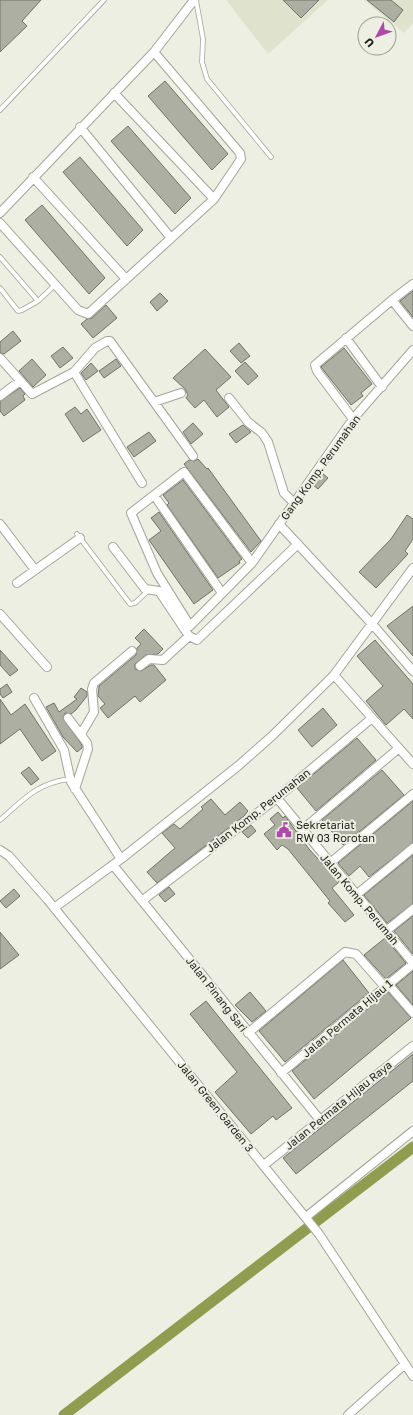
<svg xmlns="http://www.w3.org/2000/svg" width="413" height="1415" font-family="'Golos Text',sans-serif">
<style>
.built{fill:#dfe3ce}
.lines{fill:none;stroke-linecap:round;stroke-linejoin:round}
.canal{stroke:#909c4f;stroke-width:11}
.building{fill:#adafa2;stroke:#707366}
.lane-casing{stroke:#a2a598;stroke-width:5.5}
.street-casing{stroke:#a2a598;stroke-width:10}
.lane{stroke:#fff;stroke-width:4}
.street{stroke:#fff;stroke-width:8}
.labels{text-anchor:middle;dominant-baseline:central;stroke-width:4;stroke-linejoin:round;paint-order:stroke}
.street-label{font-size:11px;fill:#23251f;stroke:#ecefe1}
.poi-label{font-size:11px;fill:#23251f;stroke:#ecefe1;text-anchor:start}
</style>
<rect width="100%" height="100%" fill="#ecefe1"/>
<path class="built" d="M226 0H328L268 54Z
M364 0H413V23L404 33Z"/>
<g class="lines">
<path class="canal" d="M64 1415 413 1147"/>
</g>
<path class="building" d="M0 0H41L22 21 27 26 0 52Z
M283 0H319L301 18Z
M367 0H391L403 10 394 22Z
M165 81 228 154 212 170 148 96Z
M128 126 191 198 175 214 111 141Z
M80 157 143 230 127 246 63 172Z
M42 205 105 278 89 294 25 220Z
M413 291V317L400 301Z
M160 293 168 301 157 311 150 302Z
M106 305 117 318 93 338 81 324 87 319 92 318Z
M13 331 21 341 4 354 0 353V342Z
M239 343 250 356 241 363 230 351Z
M63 347 73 358 60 368 51 356Z
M344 348 372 384 361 393 363 396 351 405 321 367Z
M205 349 231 377 216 390 229 407 217 417 204 400 195 408 186 398 188 395 185 389 173 378Z
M32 359 46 375 33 387 19 371Z
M116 359 121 366 104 378 99 371Z
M245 362 258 376 248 385 235 371Z
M91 363 98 371 86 380 81 373Z
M20 388 25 394 23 396 25 400 4 416 0 411V401Z
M75 407 81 414 87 409 101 430 83 442 65 414Z
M193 423 203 434 191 444 183 432Z
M243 425 251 432 236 443 229 434Z
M149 432 156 441 134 457 127 447Z
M198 459 207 469 208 468 261 541 251 552 184 464 189 460 194 461Z
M322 473 328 478 318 489 313 485Z
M183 480 242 559 239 561 240 563 218 578 167 505 169 503 163 495Z
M159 512 213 590 194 604 149 540 161 531 151 518Z
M407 515 413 519V539L405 551 408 554 376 588 359 572 391 539Z
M413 606V656L387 626Z
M144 629 163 649 158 654 146 655 135 664V669L141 671 151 665H154L166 680 140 702 135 696 108 718 100 708 105 704 98 696 99 686 136 655 137 648 141 644 135 638Z
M375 640 413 684V719L404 709 386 725 366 701 383 686 357 656Z
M0 650 18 670 10 676 0 665Z
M7 684 12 692 3 698 0 694V689Z
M81 688 87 692V696L76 710 71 714 65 713 63 718 82 745V748L77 752 63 737 46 707 54 703 59 712 77 699 74 697Z
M0 699 11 715 25 704 56 751 42 761 20 729 0 744Z
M323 708 337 725 312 747 298 730Z
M357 738 376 760 316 811 297 788Z
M29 767 39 779 31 785 21 773Z
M382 770 404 795 343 845 322 820Z
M211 799 225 815 240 802 248 811 244 816 157 883 147 872 175 848 162 833 174 824 180 829 203 809 201 807Z
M413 801V843L369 877 360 866 349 876 338 863Z
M278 812 283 818 285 816 309 849 339 882 332 888 354 915 345 922 328 903 330 901 288 849 282 845 277 850 264 834 275 825 270 819Z
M251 825 256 831 248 838 242 832Z
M413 855V904L387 923 364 895Z
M169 887 175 894 165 902 159 895Z
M14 889 20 896 6 908 0 901Z
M413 916V954L394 931Z
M0 932 19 955 0 969Z
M385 938 406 963 386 979 364 955Z
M343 960 369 993 285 1062 259 1031Z
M413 971V1005L396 985Z
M250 992 266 1011 252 1022 235 1005Z
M388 992 411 1018 314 1099 292 1071Z
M206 1001 292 1108 276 1120 273 1116 251 1134 215 1092 237 1072 190 1014Z
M413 1054V1081L296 1174 283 1158Z"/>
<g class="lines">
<g class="lane-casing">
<path id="lane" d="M196 0 203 39 202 62 207 79 271 157
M0 110 104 0
M0 257 38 301 55 285
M0 288 18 311 22 310 38 301
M77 534 130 604 135 603 149 590
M0 820C24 799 37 783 70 779"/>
</g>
<g class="street-casing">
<path id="street" d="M114 93 214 199
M80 127 171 238
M33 177 126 279
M0 213 154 52 194 0
M0 223 78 310 88 314 214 199 241 159 240 153 154 52
M413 284 392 300 413 326
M346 338 382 387
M0 358 32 394 74 372 142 483
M74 372 95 348 107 341H110L193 456
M0 396 20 381
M229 398 248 422 262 433 268 442 284 493 294 503
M154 402 181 393
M353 419 317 371 315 365 392 300
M154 495 222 593
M0 524 35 570
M279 524 373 625 413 671
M113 547 145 589 159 591 189 636 197 640 298 544
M252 563 184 472 131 513 157 573 190 626 252 563 353 419 413 350
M17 583 80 538
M0 614 47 667
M140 666 149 659 163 660 189 636
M334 675 413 764
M34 698 64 750 71 782 121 859
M68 718 87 743 88 749 75 789
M81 734 94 712 92 689 94 683 132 651
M277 798 413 963
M302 830 399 748
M0 850 9 856 47 899 319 1234 413 1376
M330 863 413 794
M113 865 320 1120
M356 895 413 848
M143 900 277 798 372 718
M54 908 121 859 238 766 272 736 334 675 413 568
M386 931 413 909
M388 984 413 1013
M248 1033 345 952 356 954 385 987
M281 1073 413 964
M264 1165 413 1046
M306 1217 413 1131
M348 1415 405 1364"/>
</g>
<use href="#lane" class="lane"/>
<use href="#street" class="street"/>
</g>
<defs>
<g id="civic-bare" transform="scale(1.2)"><path d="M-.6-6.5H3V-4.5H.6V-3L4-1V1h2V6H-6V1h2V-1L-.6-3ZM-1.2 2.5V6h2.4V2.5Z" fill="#af48ac" stroke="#ecefe1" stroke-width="2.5" paint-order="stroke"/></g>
</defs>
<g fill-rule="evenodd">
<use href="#civic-bare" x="284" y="830"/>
</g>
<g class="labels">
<g class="street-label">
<text transform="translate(320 467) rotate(-54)">Gang Komp. Perumahan</text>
<text transform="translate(258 810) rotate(-38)">Jalan Komp. Perumahan</text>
<text transform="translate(360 899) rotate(50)">Jalan Komp. Perumah</text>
<text transform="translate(217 994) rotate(52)">Jalan Pinang Sari</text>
<text transform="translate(347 1018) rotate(-40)">Jalan Permata Hijau 1</text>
<text transform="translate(338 1105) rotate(-39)">Jalan Permata Hijau Raya</text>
<text transform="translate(216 1106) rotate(51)">Jalan Green Garden 3</text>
</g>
<g class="poi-label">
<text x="296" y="824">Sekretariat<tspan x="296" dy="13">RW 03 Rorotan</tspan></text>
</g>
</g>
<g transform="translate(377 36) rotate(229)"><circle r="19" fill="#ecefe1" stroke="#9c9e93"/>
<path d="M0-3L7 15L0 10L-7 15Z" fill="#af48ac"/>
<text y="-6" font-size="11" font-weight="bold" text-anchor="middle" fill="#23251f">U</text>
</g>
</svg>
